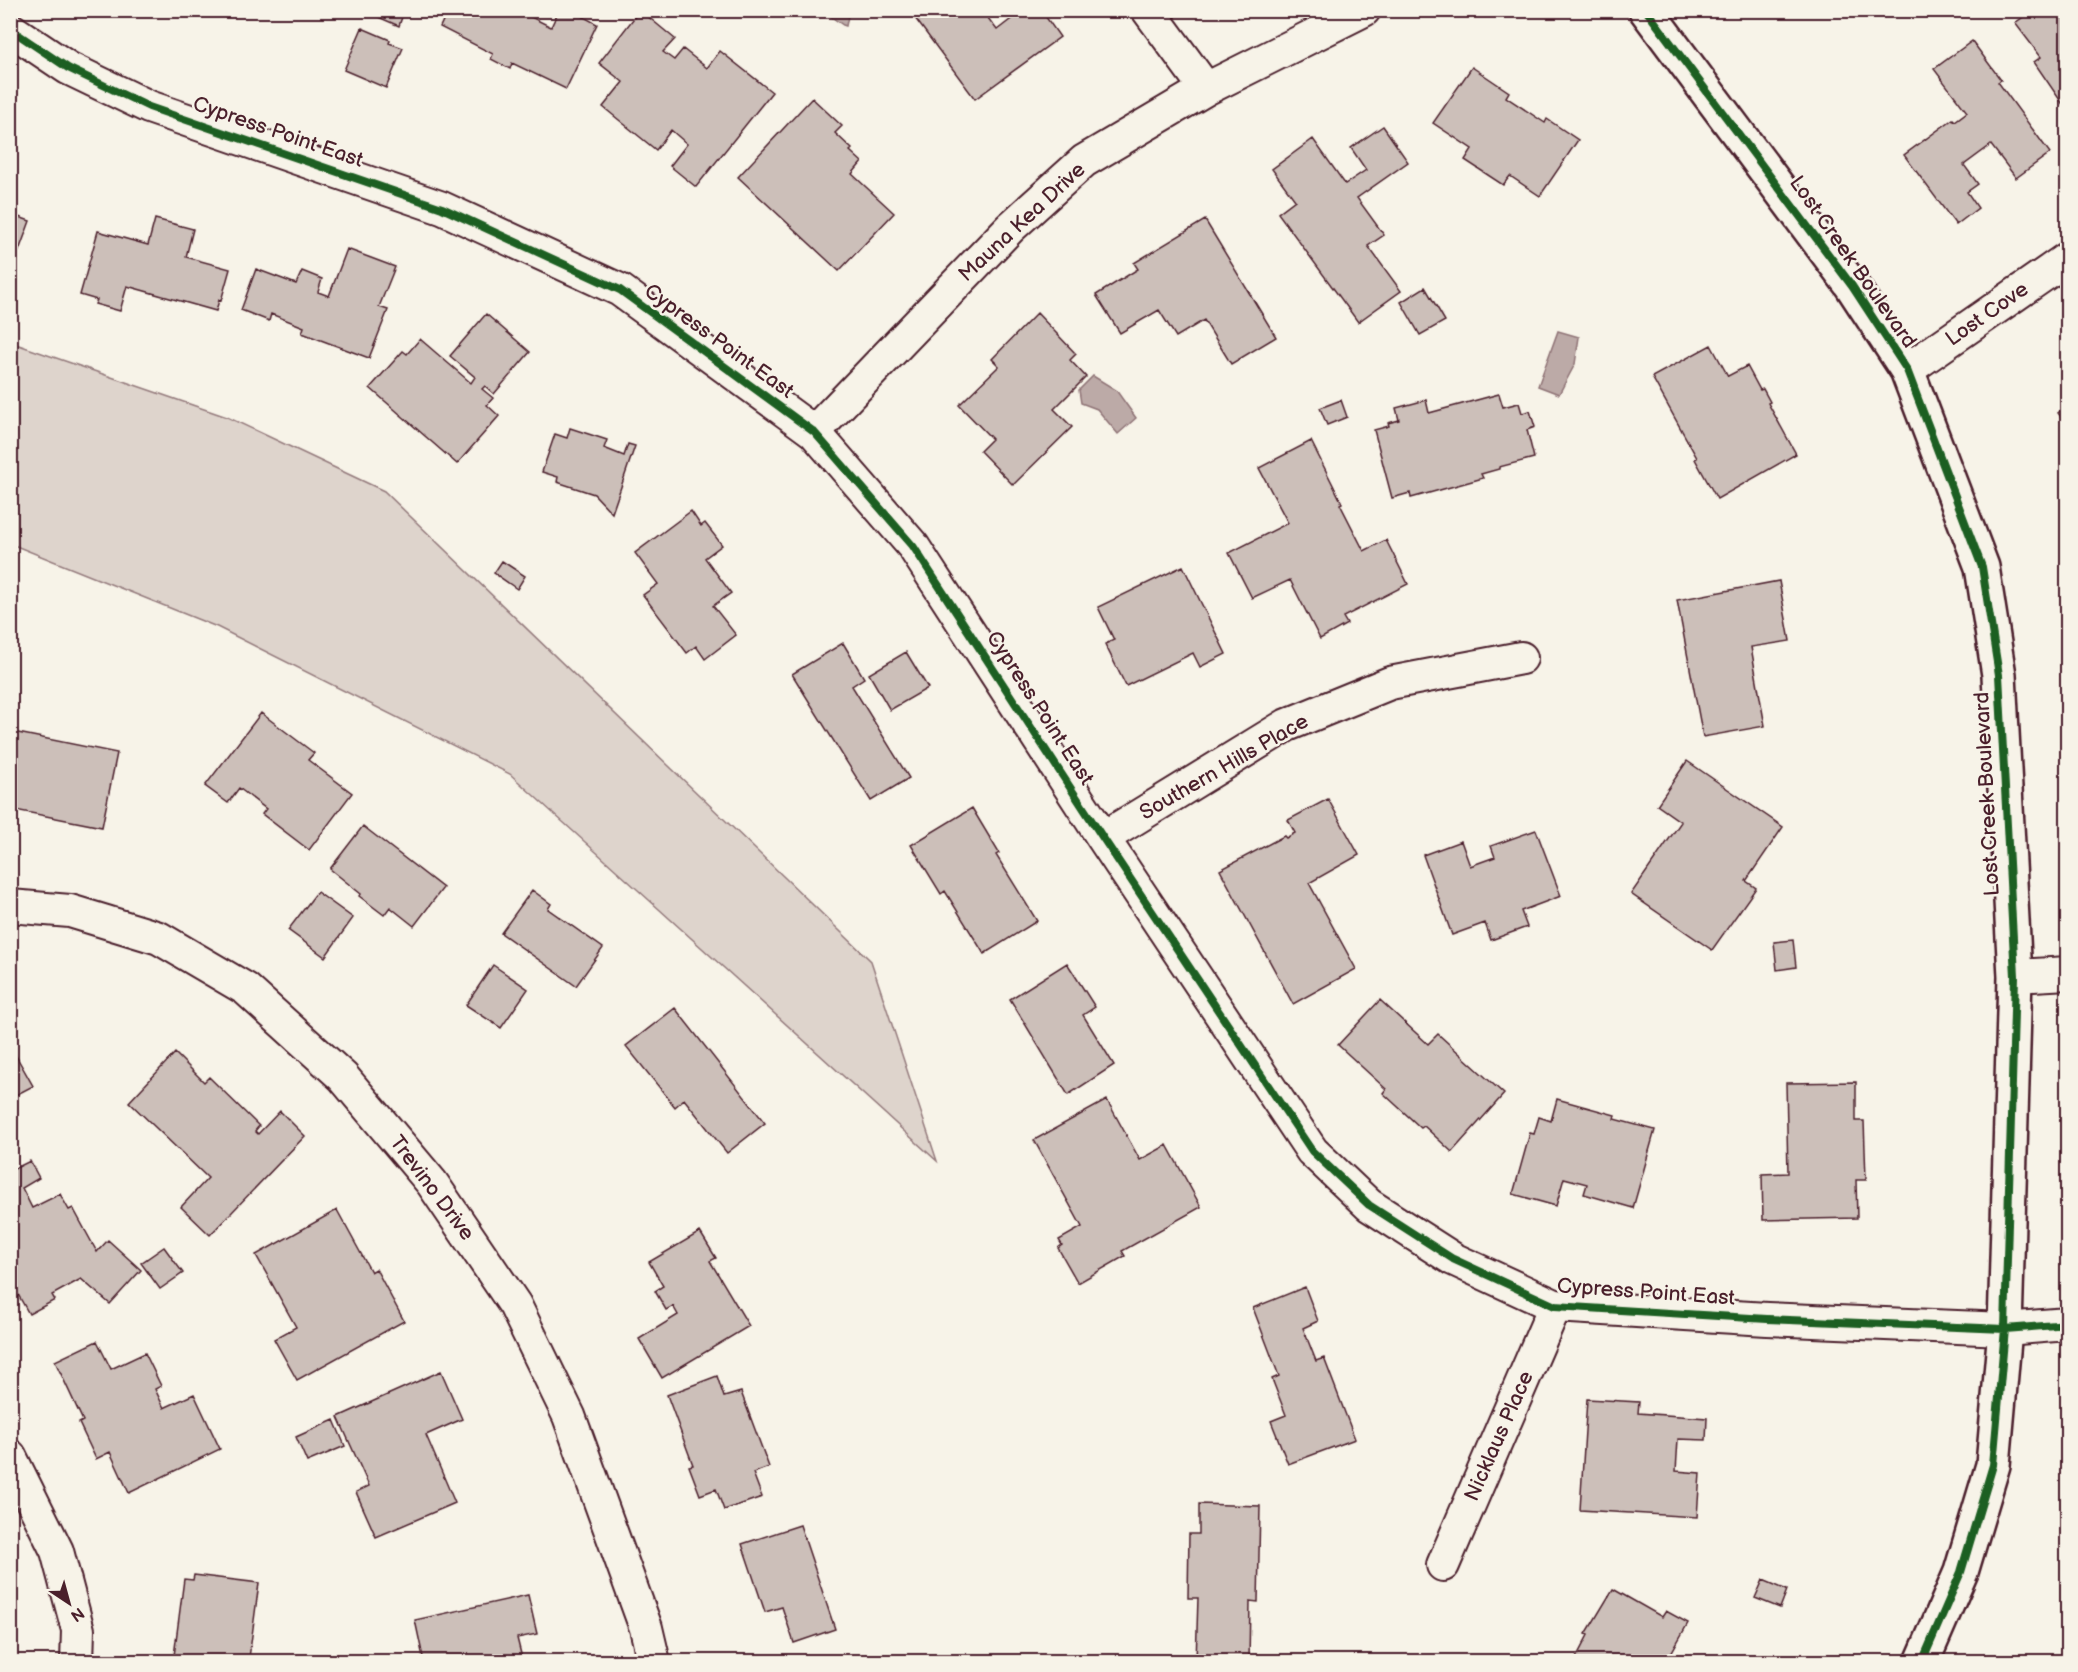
<svg xmlns="http://www.w3.org/2000/svg" width="2078" height="1672" font-family="'Balsamiq Sans',sans-serif">
<style>
.green{fill:#ded4cc;stroke:#947a7c;stroke-width:1.5}
.water{fill:#bcaaa7;stroke:#8e7275;stroke-width:1.5}
.building{fill:#ccbfb9;stroke:#4a1f2b;stroke-width:1.5}
.lines{fill:none;stroke-linecap:round;stroke-linejoin:round}
.minor-casing{stroke:#4a1f2b;stroke-width:36}
.tertiary-casing{stroke:#4a1f2b;stroke-width:38}
.minor{stroke:#f7f3e8;stroke-width:32}
.tertiary{stroke:#f7f3e8;stroke-width:33}
.cycleway-casing{stroke:#f7f3e8;stroke-width:11}
.cycleway{stroke:#1b5e20;stroke-width:8}
.labels{text-anchor:middle;dominant-baseline:central;stroke-width:5;stroke-linejoin:round;paint-order:stroke}
.street-label{font-size:21px;fill:#4a1f2b;stroke:#f7f3e8}
</style>
<rect width="100%" height="100%" fill="#f7f3e8"/>
<filter id="ink" filterUnits="userSpaceOnUse"><feTurbulence type="fractalNoise" baseFrequency=".0167" numOctaves="2"/><feDisplacementMap in="SourceGraphic" scale="12" xChannelSelector="R" yChannelSelector="G"/><feConvolveMatrix kernelMatrix="1 2 1 2 8 2 1 2 1" color-interpolation-filters="sRGB"/></filter>
<g filter="url(#ink)">
<path class="green" d="M10 342 227 417 384 491 871 961 937 1161 510 774 217 627 11 544Z"/>
<path class="water" d="M823 11H849L846 26 843 25Z
M1558 331 1579 337 1575 364 1559 394 1538 386Z
M1093 376 1116 390 1136 418 1118 434 1097 409 1081 403 1079 390Z"/>
<path class="building" d="M362 10H409L407 15 403 14 399 26Z
M448 10H517L551 27 559 10H571L597 24 566 89 512 63 510 69 491 59 493 54 440 27Z
M640 10 675 39 663 52 674 60 683 49 707 68 720 51 772 92 696 187 670 166 687 144 671 130 656 150 603 107 623 82 599 63Z
M909 10H982L997 30 1023 10H1041L1060 37 975 99Z
M2033 10H2068V103L2064 106 2034 62 2041 57 2015 23Z
M362 28 390 40 389 43 403 48 386 88 344 70Z
M1972 41 2001 80 1998 82 2050 153 2016 178 1991 145 1964 165 1978 184 1967 192 1978 208 1956 225 1904 155 1953 119 1955 121 1967 112 1934 69Z
M1472 67 1509 92 1506 97 1545 123 1547 119 1578 140 1540 196 1510 176 1503 185 1465 160 1472 149 1433 123Z
M812 98 842 126 835 133 852 149 850 151 862 162 852 174 894 213 839 271 738 177Z
M10 124 19 127 10 151Z
M1383 126 1408 162 1357 198 1384 235 1368 246 1401 291 1358 322 1278 213 1295 200 1272 169 1313 139 1345 184 1366 170 1351 148Z
M10 214 30 221 10 275Z
M155 219 193 229 186 257 230 269 221 301 219 300 216 311 127 286 120 311 95 304 97 300 80 295 98 231 148 245Z
M1205 220 1276 337 1231 364 1204 320 1176 337 1159 310 1120 333 1096 295 1138 269 1134 263Z
M347 249 395 267 379 307 388 310 369 358 302 333 304 327 271 314 269 321 241 310 256 269 296 284 302 271 322 279 318 292 329 296Z
M1425 287 1445 321 1420 335 1401 302Z
M1037 313 1076 354 1070 360 1086 377 1054 409 1072 427 1013 485 980 451 992 439 959 405 999 366 992 359Z
M486 314 530 352 494 394 485 386 482 389 493 398 487 405 499 416 457 464 370 388 403 351 407 354 420 339 471 383 475 377 450 356Z
M1711 345 1728 376 1747 366 1760 390 1763 389 1770 402 1768 403 1796 454 1717 499 1695 459 1697 458 1652 377Z
M1499 394 1503 407 1519 403 1522 413 1530 411 1535 427 1527 430 1534 458 1499 467V469L1481 474 1483 478 1411 498 1410 493 1392 498 1374 430 1389 426 1388 423 1399 420 1396 408 1426 400 1429 413Z
M1341 400 1347 417 1327 425 1320 408Z
M2068 405V426L2058 413Z
M570 428 607 440 604 448 624 456 628 444 635 446 612 513 594 494 557 482 558 477 542 472 555 434 567 438Z
M1311 441 1342 503 1340 504 1364 551 1386 540 1408 584 1343 617 1347 624 1320 639 1290 580 1252 598 1229 553 1288 523 1259 468Z
M691 511 701 526 705 523 722 545 705 558 731 593 713 606 736 635 705 659 696 646 687 653 643 595 658 584 635 553Z
M502 561 525 576 517 589 494 573Z
M1183 566 1226 654 1200 667 1193 653 1126 686 1105 644 1114 640 1098 607Z
M1779 581 1790 641 1751 647 1765 726 1703 737 1677 600Z
M843 643 864 678 852 686 909 778 871 801 792 674Z
M906 652 928 688 890 710 869 674Z
M261 713 314 753 308 760 352 793 309 850 262 814 266 809 239 788 228 803 205 786Z
M13 732 117 753 102 827 10 809V744Z
M1687 761 1783 827 1746 881 1756 888 1712 950 1631 894 1681 822 1657 805Z
M1328 799 1359 855 1309 883 1356 969 1293 1004 1220 870 1284 836 1286 838 1295 833 1288 820Z
M972 808 999 853 996 855 1037 921 984 954 945 891 941 894 911 845Z
M363 826 443 888 414 926 390 907 384 915 359 896 361 894 330 869Z
M1536 830 1561 896 1521 911 1527 927 1491 940 1485 923 1452 935 1423 855 1461 841 1470 866 1495 857 1491 846Z
M532 890 551 904 548 909 603 948 576 986 501 933Z
M317 892 353 918 325 957 288 930Z
M1793 940 1796 967 1777 970 1774 942Z
M1067 963 1095 1007 1083 1015 1114 1065 1068 1095 1010 999Z
M493 965 528 989 501 1028 466 1005Z
M1380 1000 1428 1044 1438 1034 1504 1094 1452 1152 1424 1126 1421 1128 1383 1093 1386 1089 1338 1045Z
M675 1008 765 1123 727 1153 684 1099 675 1107 626 1046Z
M10 1045 33 1086 10 1098Z
M175 1053 204 1082 209 1077 259 1126 255 1131 258 1134 280 1111 305 1136 210 1235 181 1207 208 1178 129 1102Z
M1856 1082V1121H1864L1866 1180H1856L1857 1218 1763 1220 1762 1174 1788 1173 1786 1083Z
M1557 1099 1615 1115 1614 1119 1655 1130 1633 1208 1584 1194 1587 1184 1564 1178 1556 1206 1513 1194 1530 1133 1534 1134 1539 1117 1551 1121Z
M1107 1100 1140 1160 1167 1145 1201 1207 1122 1251 1125 1256 1078 1283 1058 1248 1062 1245 1059 1240 1082 1227 1034 1140Z
M30 1161 39 1178 22 1188 32 1208 60 1194 69 1210 73 1208 97 1252 108 1240 141 1270 110 1304 81 1279 52 1295 55 1300 29 1314 10 1280V1166L12 1165 14 1169Z
M337 1210 371 1272 376 1269 404 1321 297 1380 274 1339 296 1327 256 1255Z
M700 1232 716 1258 710 1261 749 1326 662 1378 639 1339 678 1315 673 1306 666 1310 655 1291 663 1286 649 1262Z
M164 1247 183 1273 160 1289 141 1263Z
M1305 1287 1318 1321 1303 1328 1316 1361 1324 1358 1355 1439 1288 1464 1271 1421 1286 1415 1272 1379 1279 1376 1253 1308Z
M97 1341 111 1369 145 1353 161 1386 155 1389 164 1408 194 1394 220 1449 129 1493 110 1452 96 1459 79 1423 83 1421 55 1361Z
M441 1371 462 1419 426 1435 455 1503 376 1537 356 1492 369 1486 338 1417Z
M717 1376 724 1397 741 1392 769 1467 753 1473 762 1497 724 1510 716 1489 700 1495 689 1466 693 1465 667 1395Z
M1587 1399 1639 1402 1638 1413 1707 1418 1706 1440 1678 1439 1676 1471 1700 1473 1697 1517 1580 1510Z
M334 1420 345 1446 307 1462 296 1437Z
M1199 1504 1260 1506 1258 1602 1250 1601 1249 1662H1196L1198 1598H1188L1189 1534H1199Z
M800 1525 835 1629 794 1643 782 1607 765 1612 742 1544Z
M194 1575 259 1583 249 1658 234 1656 233 1662H180V1657L174 1656 184 1579 193 1580Z
M1763 1580 1787 1590 1780 1608 1755 1598Z
M1613 1589 1662 1617 1666 1611 1688 1623 1666 1662H1574L1588 1635 1586 1634Z
M528 1595 537 1634 517 1638 523 1662H450V1659L424 1662 415 1620Z"/>
<g class="lines">
<g class="minor-casing">
<path id="minor" d="M1148 10 1206 89
M10 29 68 68 149 107 442 208 620 290 814 432 913 546 1103 838 1312 1151 1369 1205 1453 1259 1555 1306 1767 1319 2005 1329 2068 1324
M1907 370 2068 258
M814 432 1010 228 1084 161 1206 89 1364 10
M1103 838 1287 725 1390 683 1521 658
M10 906 70 911 159 938 246 989 343 1077 432 1183 515 1305 569 1416 646 1628 654 1662
M2015 976 2068 973
M10 1456 57 1551 78 1630 77 1662
M1443 1565 1555 1306"/>
</g>
<g class="tertiary-casing">
<path id="tertiary" d="M1646 10 1852 286 1907 370 1982 567 1999 675 2015 976 2005 1329 1993 1465 1961 1572 1922 1662"/>
</g>
<use href="#minor" class="minor"/>
<use href="#tertiary" class="tertiary"/>
<g class="cycleway-casing">
<path id="cycleway" d="M1646 10 1852 286 1907 370 1982 567 1999 675 2015 976 2005 1329 1993 1465 1961 1572 1922 1662
M10 29 68 68 149 107 442 208 620 290 814 432 913 546 1103 838 1312 1151 1369 1205 1453 1259 1555 1306 1767 1319 2005 1329 2068 1324"/>
</g>
<use href="#cycleway" class="cycleway"/>
</g>
</g>
<g class="labels">
<g class="street-label">
<text transform="translate(278 132) rotate(19)">Cypress Point East</text>
<text transform="translate(1022 222) rotate(-43)">Mauna Kea Drive</text>
<text transform="translate(1853 262) rotate(55)">Lost Creek Boulevard</text>
<text transform="translate(1987 314) rotate(-35)">Lost Cove</text>
<text transform="translate(719 341) rotate(36)">Cypress Point East</text>
<text transform="translate(1040 708) rotate(57)">Cypress Point East</text>
<text transform="translate(1224 767) rotate(-30)">Southern Hills Place</text>
<text transform="translate(1987 794) rotate(-93)">Lost Creek Boulevard</text>
<text transform="translate(432 1188) rotate(53)">Trevino Drive</text>
<text transform="translate(1646 1292) rotate(4)">Cypress Point East</text>
<text transform="translate(1499 1436) rotate(-66)">Nicklaus Place</text>
</g>
</g>
<rect width="2078" height="1672" fill="none" stroke="#f7f3e8" stroke-width="36"/>
<rect x="18" y="18" width="2042" height="1636" fill="none" stroke="#4a1f2b" stroke-width="2" filter="url(#ink)"/>
<g transform="translate(69 1603) rotate(144)" stroke="#f7f3e8" stroke-width="4.5" paint-order="stroke">
<path d="M0-4.5L10 22L0 15L-10 22Z" fill="#4a1f2b"/>
<text y="-9" font-size="16" font-weight="bold" text-anchor="middle" fill="#4a1f2b">N</text>
</g>
</svg>
